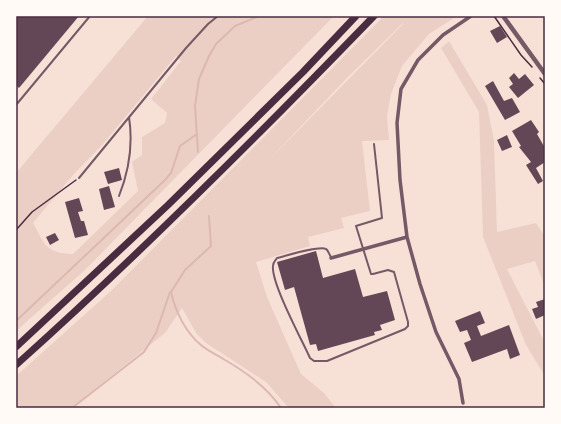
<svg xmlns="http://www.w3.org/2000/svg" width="561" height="424" font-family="'Exo 2',sans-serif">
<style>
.green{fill:#ebcfc5;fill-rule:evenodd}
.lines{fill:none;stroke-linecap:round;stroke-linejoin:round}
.stream{stroke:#dcb8b0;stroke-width:2}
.building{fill:#644757}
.path{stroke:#4a2c40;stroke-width:1.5}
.service{stroke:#755966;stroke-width:2}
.minor{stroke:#755966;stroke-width:3.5}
.tertiary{stroke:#755966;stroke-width:4.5}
.motorway{stroke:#4a2c40;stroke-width:7}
.neatline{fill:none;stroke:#4a2c40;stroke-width:1.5}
</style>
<rect width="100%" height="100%" fill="#f7e1d7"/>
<path class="green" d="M148 16H334L85 270 16 331V173ZM176 56 181 61 151 99 167 113 165 123 142 137V155L132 162 138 191 73 254C46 253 45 245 33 223L73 175 103 144Z
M384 16H457L429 34 402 66 391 94 387 116 389 140 362 141 370 211 341 218 344 228 308 237 310 246 256 262 267 297 301 374 324 393 336 408H289L266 382 206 343 196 333 182 308 165 333 71 408H16V376L111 291ZM403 23V24L267 162 346 79Z
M449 41 487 105 494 141 497 232 536 223 545 237V287L535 261 507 269 545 343V376L526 345 483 237 479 112 441 48Z"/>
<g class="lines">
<path class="stream" d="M198 152 195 106 199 79 209 56 216 44 235 26 259 16
M209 216 211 246 185 270 171 292C175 311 186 333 201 345 208 351 217 355 225 360 246 372 267 387 281 408
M16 321 165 180 171 173 180 146 197 134
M72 408 144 352 156 333 170 292"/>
</g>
<path class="building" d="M16 16H79L19 88 16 85Z
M500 26 507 37 497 43 490 31Z
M514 73 519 79 525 74 534 85 518 98 509 87 513 84 509 78Z
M493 81 504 101 512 98 520 112 505 120 485 86Z
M531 120 539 132 537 134 545 148V162L536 168 543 181 538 184 526 165 531 162 519 147 521 146 512 131Z
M507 135 512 147 502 151 497 140Z
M119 168 122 180 108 184 104 172Z
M109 186 115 207 104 210 99 189Z
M79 198 83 211 78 212 81 221H84L88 235 75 238 65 202Z
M55 233 59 240 50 245 46 237Z
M316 251 323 278 355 269 363 297 387 291 395 320 380 325 382 330 374 332 375 335 318 351 316 344 310 345 294 287 285 290 277 262Z
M545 299V315L536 319 532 309 538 307 536 302Z
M480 311 485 323 477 326 481 336 509 325 520 355 510 359 507 349 472 362 464 343 471 340 467 330 460 332 455 321Z"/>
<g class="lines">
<path class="path" d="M494 16 521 55 532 67
M540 78 545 84
M16 230 32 212 76 180"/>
<path class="service" d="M16 105 90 16
M79 178 186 48 208 24 218 16
M119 196C129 171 133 143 129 117
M331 257C329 254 328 250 326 249 319 245 286 256 277 258 275 261 273 262 273 266 271 283 302 340 310 358L314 361H327L405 329 408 326V322L394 272 388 270 373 274H371L356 226 382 218 374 144"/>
<path class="minor" d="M331 258 407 237
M463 403 459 379 436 332 420 284 407 237 400 180 397 123 401 89 418 60 443 35 471 16"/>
<path class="tertiary" d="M503 16 545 74"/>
<path class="motorway" d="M16 347 168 205 303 72 356 16
M16 365C140 254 258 136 374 16"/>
</g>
<rect width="561" height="424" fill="none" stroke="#fffaf5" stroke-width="34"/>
<rect x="17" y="17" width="527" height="390" class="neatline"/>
</svg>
